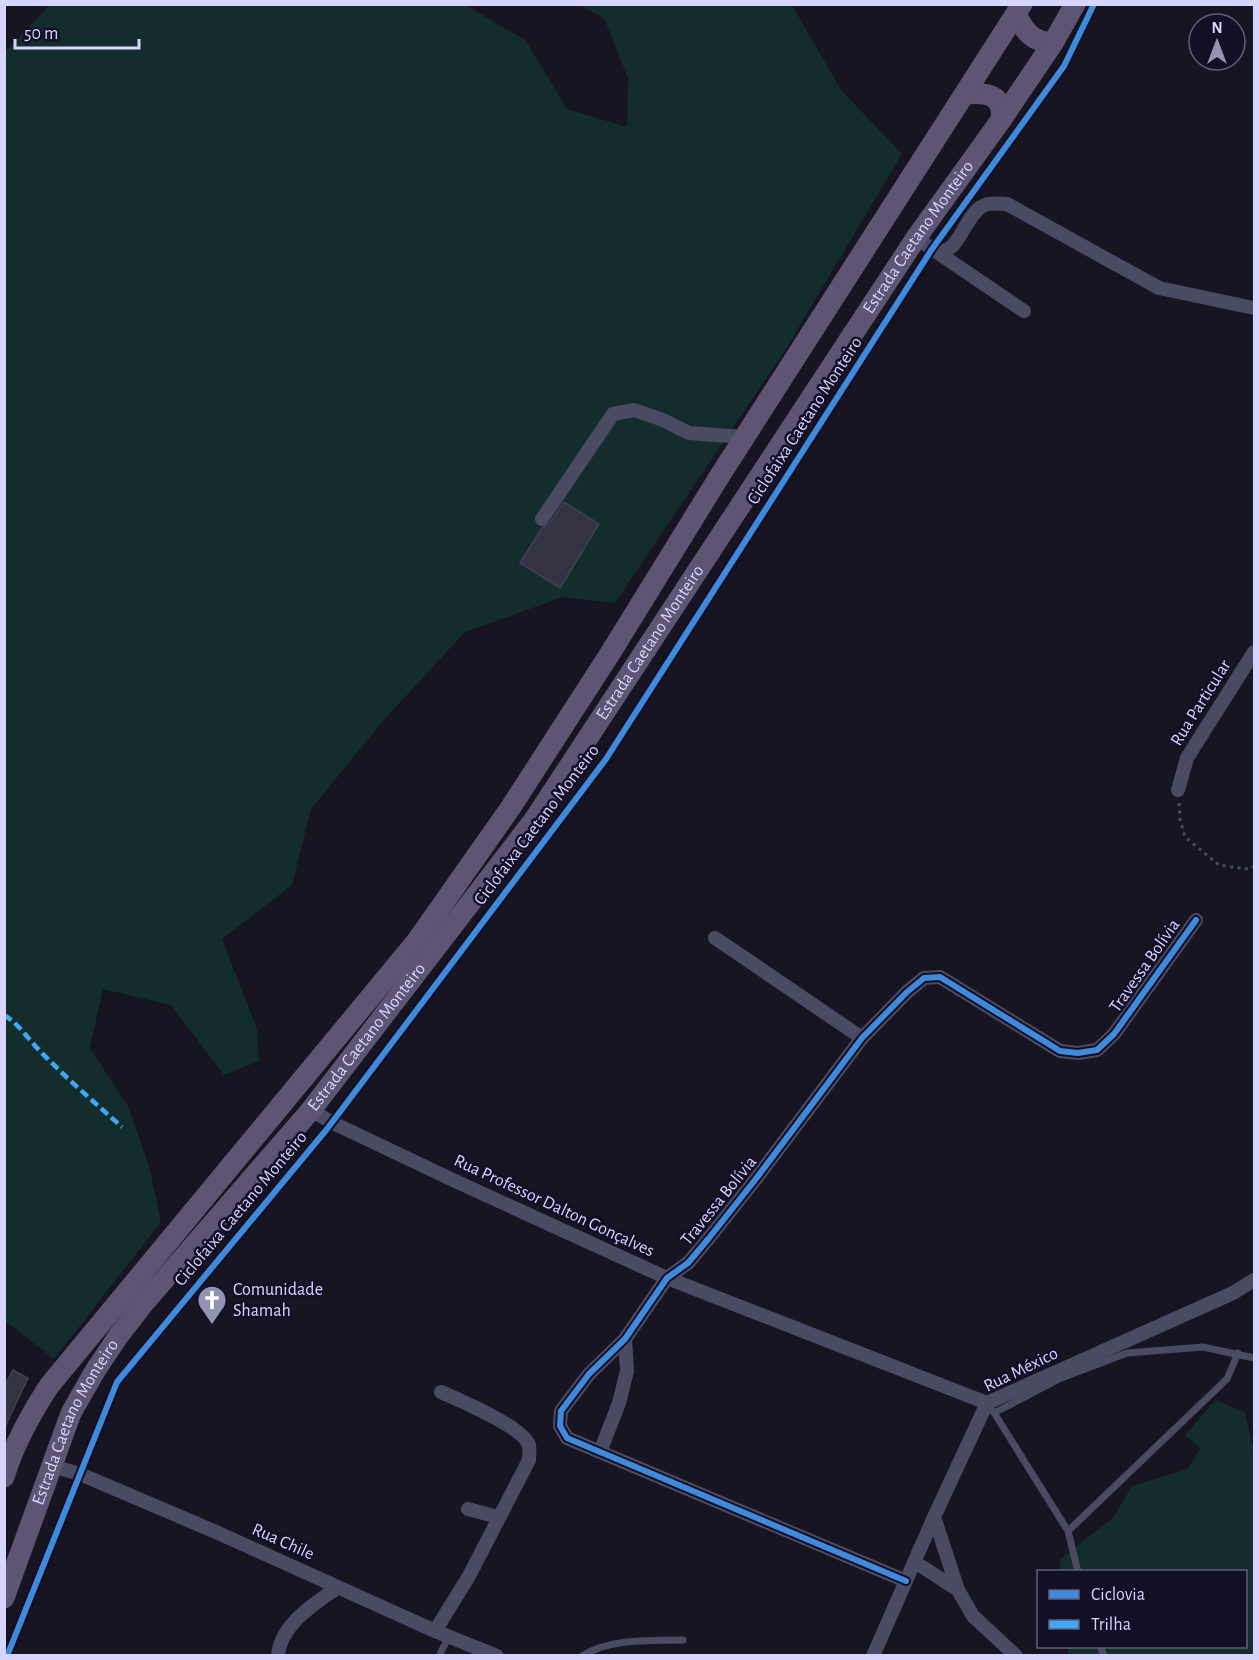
<svg xmlns="http://www.w3.org/2000/svg" width="1259" height="1660" font-family="'Alegreya Sans',sans-serif">
<style>
.green{fill:#132d2c}
.building{fill:#343343;stroke:#424055;stroke-width:1.5}
.lines{fill:none;stroke-linecap:round;stroke-linejoin:round}
.path{stroke:#44515d;stroke-width:3;stroke-dasharray:3 4.5;stroke-linecap:butt}
.lane{stroke:#4a4b62;stroke-width:7}
.street{stroke:#4a4b62;stroke-width:14}
.primary{stroke:#5d5573;stroke-width:21}
.quiet{stroke:#3fa9f5;stroke-width:4.5;stroke-dasharray:9 4.5;stroke-linecap:butt}
.cycleway-casing{stroke:#120f27;stroke-width:10}
.cycleway{stroke:#408adc;stroke-width:6}
.labels{text-anchor:middle;dominant-baseline:central;stroke-width:5;stroke-linejoin:round;paint-order:stroke}
.street-label{font-size:18px;fill:#d7d5ff;stroke:#120f27}
.poi-label{font-size:18px;fill:#d7d5ff;stroke:#120f27;text-anchor:start}
</style>
<rect width="100%" height="100%" fill="#161521"/>
<path class="green" d="M50 5H466L526 41 567 109 627 127 628 78 604 18 579 5H792L841 90 902 154 784 352 615 603 563 597 465 632 382 722 311 809 292 885 222 939 257 1029 259 1061 224 1075 171 1005 103 989 90 1048 128 1106 149 1166 161 1222 54 1359 4 1320V53Z
M1216 1400 1245 1412 1254 1453V1655H1069L1067 1647 1246 1646V1572L1060 1571V1559L1113 1518 1132 1486 1188 1469 1200 1448 1185 1435Z"/>
<path class="building" d="M564 502 599 524 560 588 520 563 542 528 549 524Z
M13 1370 28 1378 4 1429V1387Z"/>
<g class="lines">
<path class="path" d="M1179 803 1180 819 1185 837 1219 865 1245 869 1254 867"/>
<path class="lane" d="M993 1411 1068 1531
M994 1413 1059 1379 1127 1353 1203 1347 1254 1358
M1078 1572 1068 1531 1227 1379 1238 1353
M1100 1646 1104 1656
M439 1656 449 1636
M582 1656C611 1638 650 1641 683 1640"/>
<path class="street" d="M916 238 1024 311
M938 251C959 255 965 214 983 206 990 202 999 204 1007 204L1159 288 1254 308
M542 519 613 414 634 410 663 420 689 433 744 437
M1178 790 1187 758 1254 652
M715 938 862 1038
M311 1110 331 1122 453 1180 667 1278 987 1403
M600 1452 619 1403 627 1371 625 1339
M52 1466 80 1474 216 1532 435 1631 497 1656
M468 1509 498 1517
M934 1517 958 1590 973 1616 1016 1656
M915 1562 958 1590
M906 1581 567 1438 560 1426 561 1411 589 1374 625 1339 667 1278 688 1263 709 1238 755 1180 862 1038 907 992 924 978 940 977 1060 1051 1078 1053 1097 1050 1114 1034 1196 920
M435 1631 469 1576 529 1460C529 1455 530 1449 529 1445 522 1426 461 1401 441 1392
M278 1656C280 1624 315 1604 338 1587
M873 1656 934 1517 987 1403 1233 1293 1254 1280"/>
<g class="primary">
<path d="M1016 14C1025 32 1032 42 1053 43"/>
<path d="M965 94C985 92 1005 94 1001 120"/>
<path d="M4 1477C14 1444 30 1415 49 1386L416 942 511 807 611 652 719 477 1022 4"/>
<path id="s1" d="M4 1598 71 1413 95 1371 119 1335 144 1303 311 1110 534 820 916 238 1001 120 1053 43 1075 4"/>
</g>
<path class="quiet" d="M4 1015C19 1024 28 1039 40 1051 66 1078 94 1102 122 1127"/>
<g class="cycleway-casing">
<path id="cycleway" d="M906 1581 567 1438 560 1426 561 1411 589 1374 625 1339 667 1278 688 1263 709 1238 755 1180 862 1038 907 992 924 978 940 977 1060 1051 1078 1053 1097 1050 1114 1034 1196 920
M7 1656 117 1382 327 1129 606 759 932 249 1064 66 1094 4"/>
</g>
<use href="#cycleway" class="cycleway"/>
</g>
<defs>
<g id="church-pin" transform="scale(1.5)"><path d="M0 17L-7.5 6A9.5 9.5 0 1 1 7.5 6Z" fill="#9392b1" stroke="#120f27"/><path d="M-1.2-6h2.4v3.5h3.3v2.4h-3.3V6h-2.4V-.1h-3.3v-2.4h3.3Z" fill="#fff"/></g>
</defs>
<g fill-rule="evenodd">
<use href="#church-pin" x="212" y="1300"/>
</g>
<g class="labels">
<g class="street-label">
<text stroke="none"><textPath href="#s1" startOffset="1648">Estrada Caetano Monteiro</textPath></text>
<text transform="translate(805 421) rotate(-57)">Ciclofaixa Caetano Monteiro</text>
<text stroke="none"><textPath href="#s1" startOffset="1162">Estrada Caetano Monteiro</textPath></text>
<text transform="translate(1201 703) rotate(-58)">Rua Particular</text>
<text transform="translate(537 825) rotate(-53)">Ciclofaixa Caetano Monteiro</text>
<text transform="translate(1145 966) rotate(-55)">Travessa Bolívia</text>
<text stroke="none"><textPath href="#s1" startOffset="676">Estrada Caetano Monteiro</textPath></text>
<text transform="translate(719 1201) rotate(-51)">Travessa Bolívia</text>
<text transform="translate(554 1206) rotate(25)">Rua Professor Dalton Gonçalves</text>
<text transform="translate(241 1209) rotate(-50)">Ciclofaixa Caetano Monteiro</text>
<text transform="translate(1021 1370) rotate(-26)">Rua México</text>
<text stroke="none"><textPath href="#s1" startOffset="190">Estrada Caetano Monteiro</textPath></text>
<text transform="translate(283 1542) rotate(24)">Rua Chile</text>
</g>
<g class="poi-label">
<text x="233" y="1290">Comunidade<tspan x="233" dy="21">Shamah</tspan></text>
</g>
</g>
<rect width="1259" height="1660" fill="none" stroke="#d7d5ff" stroke-width="12"/>
<rect x="1037" y="1570" width="210" height="78" fill="#120f27" stroke="#615e7d" stroke-width="1.5"/>
<rect x="1049" y="1590" width="30" height="9" fill="#408adc" stroke="#615e7d" stroke-width="1.5"/>
<text x="1091" y="1600" font-size="18" fill="#d7d5ff">Ciclovia</text>
<rect x="1049" y="1620" width="30" height="9" fill="#3fa9f5" stroke="#615e7d" stroke-width="1.5"/>
<text x="1091" y="1630" font-size="18" fill="#d7d5ff">Trilha</text>
<g transform="translate(1217 42)"><circle r="28" fill="#120f27" stroke="#615e7d" stroke-width="1.5"/>
<path d="M0-4.5L10 22L0 15L-10 22Z" fill="#9392b1"/>
<text y="-9" font-size="16" font-weight="bold" text-anchor="middle" fill="#d7d5ff">N</text>
</g>
<path d="M15 39v9h124v-9" fill="none" stroke="#d7d5ff" stroke-width="3"/>
<text x="24" y="39" font-size="18" fill="#d7d5ff" stroke="#120f27" stroke-width="4.5" paint-order="stroke">50 m</text>
</svg>
